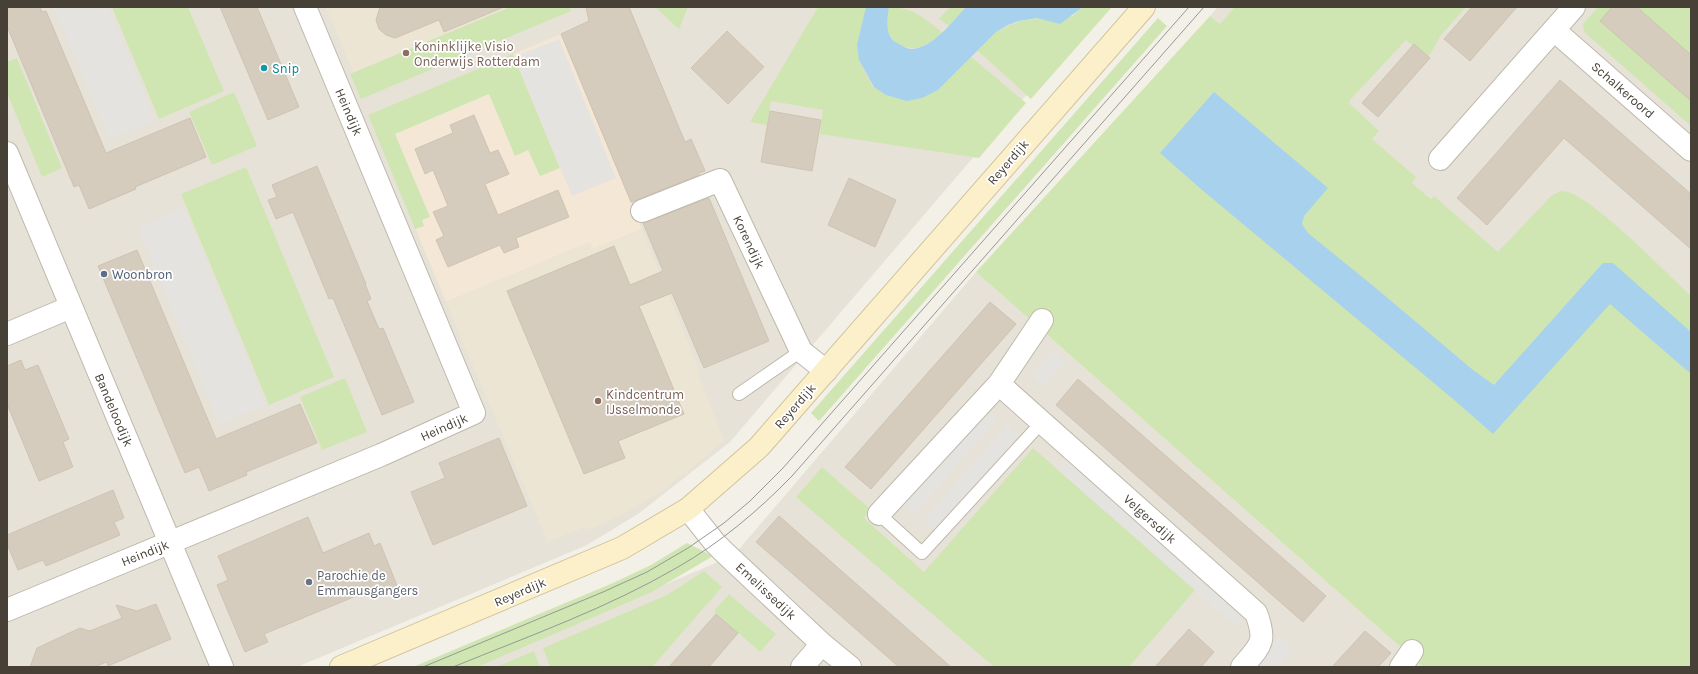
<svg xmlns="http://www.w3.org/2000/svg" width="1698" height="674" font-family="Karla,sans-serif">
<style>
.residential{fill:#e7e2d7}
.commercial{fill:#f4e7d5}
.education{fill:#ece5d3}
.green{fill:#cfe6b3}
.parking{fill:#e5e3e0}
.water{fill:#a8d1ed}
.building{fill:#d5ccbe;stroke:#cfc3b2}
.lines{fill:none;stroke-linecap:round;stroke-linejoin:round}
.lane-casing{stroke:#bfb8ab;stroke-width:14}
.street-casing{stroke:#bfb8ab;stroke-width:24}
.secondary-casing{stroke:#d1c39a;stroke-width:24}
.lane{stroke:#fff;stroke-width:12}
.street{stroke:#fff;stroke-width:22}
.secondary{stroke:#fcf0ca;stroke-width:22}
.tram{stroke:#979797;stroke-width:1}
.education-dot{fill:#8d6e63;stroke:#fff;stroke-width:1.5}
.culture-dot{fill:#0f9aa8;stroke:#fff;stroke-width:1.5}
.service-dot{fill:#5c6f8a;stroke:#fff;stroke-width:1.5}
.worship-dot{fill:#6b7280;stroke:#fff;stroke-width:1.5}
.labels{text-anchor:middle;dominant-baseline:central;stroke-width:3.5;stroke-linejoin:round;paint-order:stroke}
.education-label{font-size:13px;fill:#785e54;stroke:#fff;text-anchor:start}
.culture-label{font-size:13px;fill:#0d838f;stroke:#fff;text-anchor:start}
.street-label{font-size:13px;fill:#474037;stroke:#fff}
.service-label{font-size:13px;fill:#4e5e75;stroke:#fff;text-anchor:start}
.worship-label{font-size:13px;fill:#5b616d;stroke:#fff;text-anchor:start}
</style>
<rect width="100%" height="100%" fill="#f3f0e8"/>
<path class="residential" d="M7 7H993L1059 57 730 442 638 514 587 545 297 667H7Z
M1218 7H1691V319L1512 266 1210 16Z
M976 272 1423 667H472L734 555Z"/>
<path class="commercial" d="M561 34 642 229 593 249 590 242 446 302 368 115Z"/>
<path class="education" d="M326 7H568L363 96Z
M642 230 699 370 697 371 724 440 687 472 657 494 625 513 589 530 584 527 548 542 446 302 590 242 594 249Z"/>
<path class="green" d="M112 7H188L224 91 159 119Z
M510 7H569L571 11 361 99 350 74Z
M655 7H688L679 29Z
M818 7H866L859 60 873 87 938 90 971 57 1026 103 979 158 820 134 823 110 771 101 767 125 750 122Z
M889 7C913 7 925 19 943 33 937 37 931 42 925 45 909 54 886 42 886 23 886 18 888 12 889 7Z
M950 7H966L949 26 939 19Z
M1083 7H1112L1031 99 977 50 996 32 1019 21 1037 18 1072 16Z
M1235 7H1466L1441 35 1427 59 1406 40 1350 100 1349 103 1379 131 1372 139 1416 177 1412 183 1431 199 1434 196 1498 252 1551 196C1554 195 1559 191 1562 191 1586 189 1670 277 1691 296V667H1423L976 272 1210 16 1220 24Z
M1598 7H1691V126L1584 32 1583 24Z
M1158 18 1167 26 819 421 811 413Z
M513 54 560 168 540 176 528 150 515 156 489 94 395 134 430 217 422 220 424 226 415 229 368 115Z
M17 58 62 168 42 177 7 93V62Z
M234 92 257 146 212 165 189 112Z
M246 167 334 377 269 405 181 194Z
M345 378 367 432 322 450 300 397Z
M1033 448 1195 590 1129 667H994L796 497 822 467 870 509 864 518 924 572Z
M687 543 713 556 652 592 477 667H413L613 583 651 565Z
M704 571 722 587 652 667H550L543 648 667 595Z
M729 594 776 634 760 652 714 611Z
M534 651 540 667H496Z"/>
<path class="parking" d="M54 7H108L155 121 109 139Z
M559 39 616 178 572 196 514 57Z
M184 208 266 405 219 424 138 228Z
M1054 351 1066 362 1043 386 1031 375Z
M986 408 998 418 915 514 902 504Z
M1007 425 1019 435 935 531 923 520Z
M1068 457 1247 614 1236 626 1057 469Z
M1279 637 1292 649 1276 667H1253Z"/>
<path class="water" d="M866 7H889C887 19 884 36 897 43 901 45 907 49 911 49 932 49 953 21 966 7H1083L1060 24 1037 18 1019 21 1008 25 996 32 938 90 922 98 907 101 886 95 874 87 859 60 857 45Z
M1214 92 1328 188 1304 216 1302 224 1308 233 1377 289 1473 370 1494 385 1603 263H1613L1691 332V374L1610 304 1493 434 1453 399 1201 189 1160 153Z"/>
<path class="building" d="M7 7H40L42 12 46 11 106 153 190 118 206 157 135 187 136 189 89 209 79 185 74 187 9 31 7 26Z
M220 7H257L299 107 268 120Z
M380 7H504L444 32 439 20 395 38 386 35 379 29 376 20Z
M586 7H629L685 142 691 139 705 171 699 173V175L631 202 561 34 589 21Z
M1472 7H1517L1470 61 1444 39Z
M1612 7H1637L1691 55V101L1600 21Z
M727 31 764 67 728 104 691 68Z
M1414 44 1430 58 1378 117 1362 103Z
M1560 80 1691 194V249L1564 138 1487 225 1457 198Z
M770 111 821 120 812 171 761 162Z
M474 115 490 153 498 150 509 174 485 184 498 215 558 190 569 217 516 238 519 247 504 253 500 245 448 267 436 240 444 236 433 212 448 206 433 170 425 174 415 149 453 133 450 125Z
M317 166 366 284H365L371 299 367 301 379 329 383 328 414 402 382 415 333 298 329 299 293 212 276 219 268 200 277 197 272 185Z
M849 178 896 200 875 247 828 225Z
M709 198 769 341 704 368 672 293 639 306 684 414 618 441 625 458 584 474 507 291 614 246 630 285 663 271 643 223Z
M137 250 216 439 300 404 317 443 246 472 247 475 209 491 199 467 185 473 98 266Z
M990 302 1016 324 871 489 845 467Z
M21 360 25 370 38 365 69 439 63 442 73 467 39 481 7 404V366Z
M1078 379 1326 596 1303 622 1056 405Z
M499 438 527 506 433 545 411 492 445 478 439 463Z
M113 490 124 518 114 522 120 535 46 566 43 560 18 570 7 544V535Z
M779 516 861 588 951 667H899L785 567 756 542Z
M308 517 323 553 369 533 374 546 380 543 398 588 371 599 368 591 264 634 268 642 245 652 217 585 228 580 218 556Z
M156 604 171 639 108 666 107 662 94 667H30L37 648 80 628 90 631 122 618 116 605 137 611Z
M716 614 738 633 709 667H669Z
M1189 629 1214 652 1201 667H1155Z
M1365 631 1391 653 1378 667H1332Z"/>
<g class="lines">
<g class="lane-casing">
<path id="lane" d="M739 394 801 351
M879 514 922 553 1042 422"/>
</g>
<g class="street-casing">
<path id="street" d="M1554 30 1691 150
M7 153 222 667
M1440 159 1574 7
M642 211 720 180 801 351 826 371
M7 334 71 307
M999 384 1256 613C1267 642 1261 645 1242 667
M688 509 715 543 724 552 822 644 850 667
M879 514 999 384 1042 320
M7 610 381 455 474 413 305 7
M802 667 822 644
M1401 667 1412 651"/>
</g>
<g class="secondary-casing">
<path id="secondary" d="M341 667 622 548 688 509 759 447 1144 7"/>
</g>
<use href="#lane" class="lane"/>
<use href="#street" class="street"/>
<use href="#secondary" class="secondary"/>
<path class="tram" d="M423 667 603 592 647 572 688 548 724 523 750 501 783 468 1189 7
M453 667C529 636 608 608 678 567 720 543 758 511 792 476L1204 7"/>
</g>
<g class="education-dot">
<circle cx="406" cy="53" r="4"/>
<circle cx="598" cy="401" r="4"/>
</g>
<circle class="culture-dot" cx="264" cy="68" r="4"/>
<circle class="service-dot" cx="104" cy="274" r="4"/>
<circle class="worship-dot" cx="309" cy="582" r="4"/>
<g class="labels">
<g class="education-label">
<text x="414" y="46">Koninklijke Visio<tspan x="414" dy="15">Onderwijs Rotterdam</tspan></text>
<text x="606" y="394">Kindcentrum<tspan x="606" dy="15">IJsselmonde</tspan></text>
</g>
<g class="culture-label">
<text x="272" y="68">Snip</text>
</g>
<g class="street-label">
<text transform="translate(1623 90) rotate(41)">Schalkeroord</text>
<text transform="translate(349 112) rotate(67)">Heindijk</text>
<text transform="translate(1008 162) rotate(-49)">Reyerdijk</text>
<text transform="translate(749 242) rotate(65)">Korendijk</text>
<text transform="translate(795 406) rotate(-49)">Reyerdijk</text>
<text transform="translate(114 410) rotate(67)">Bandeloodijk</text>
<text transform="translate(444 427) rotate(-24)">Heindijk</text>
<text transform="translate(1150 519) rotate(42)">Velgersdijk</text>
<text transform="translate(145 553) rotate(-22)">Heindijk</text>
<text transform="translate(766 591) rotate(43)">Emelissedijk</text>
<text transform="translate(520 592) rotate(-23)">Reyerdijk</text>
</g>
<g class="service-label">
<text x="112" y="274">Woonbron</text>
</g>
<g class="worship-label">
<text x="317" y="575">Parochie de<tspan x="317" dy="15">Emmausgangers</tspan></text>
</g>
</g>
<rect width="1698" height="674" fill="none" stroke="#474037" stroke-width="16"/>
</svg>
